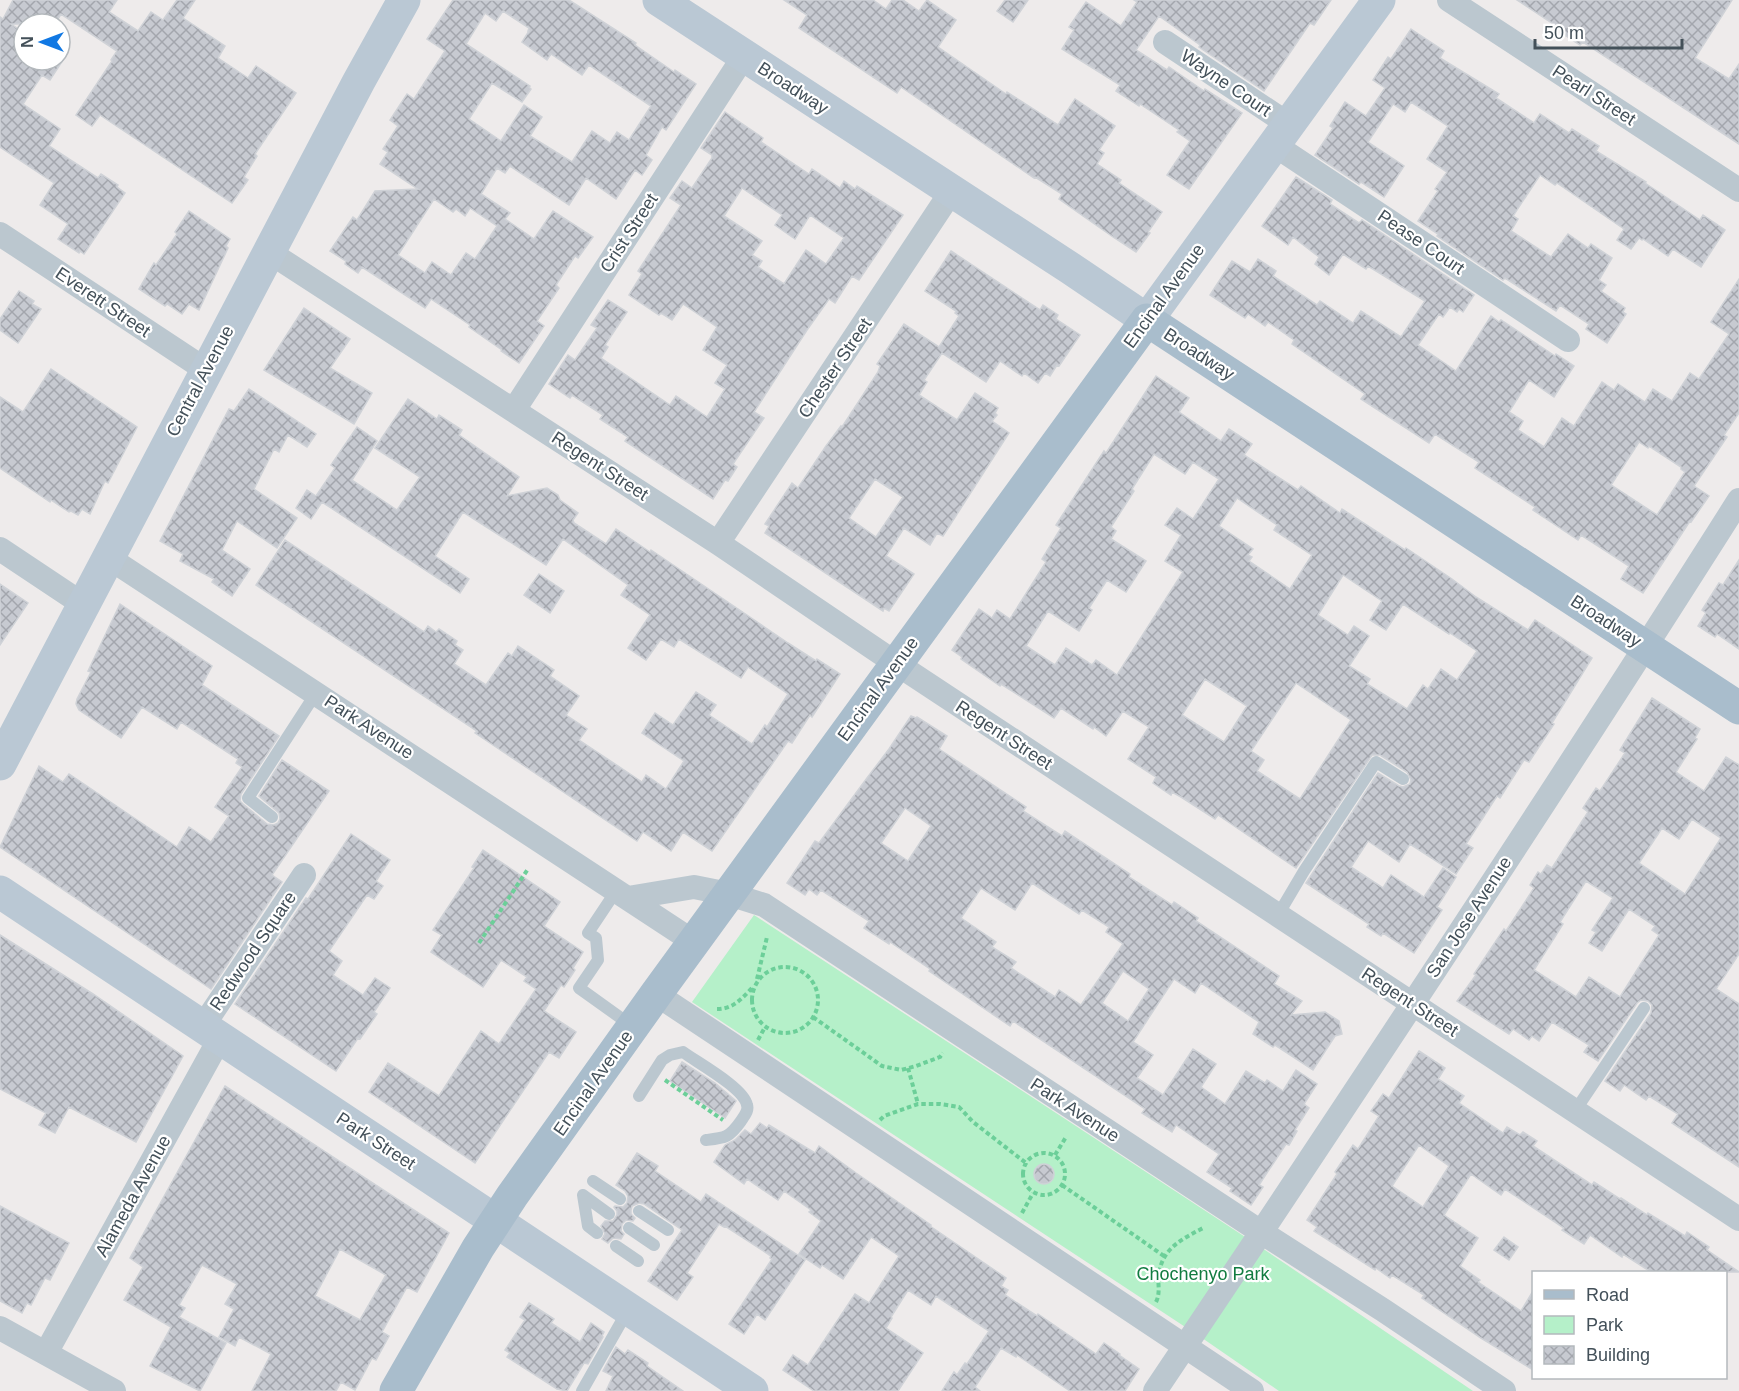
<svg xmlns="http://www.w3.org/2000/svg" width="1739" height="1391" font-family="Helvetica,sans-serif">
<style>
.green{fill:#b5f0c9}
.building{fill:url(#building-cross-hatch);stroke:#cfd2d7;stroke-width:1.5;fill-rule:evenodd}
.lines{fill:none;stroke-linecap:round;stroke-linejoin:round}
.path{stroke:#6ccf99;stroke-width:4;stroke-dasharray:4.5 3;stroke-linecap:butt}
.lane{stroke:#bbc7cf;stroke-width:12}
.street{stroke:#bbc7cf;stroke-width:24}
.secondary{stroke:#bac8d4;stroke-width:33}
.primary{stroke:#a9bdcc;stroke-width:33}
.labels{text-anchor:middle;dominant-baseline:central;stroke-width:4.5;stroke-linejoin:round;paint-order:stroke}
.street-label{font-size:18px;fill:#435059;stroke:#fff}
.park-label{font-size:18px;fill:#127c41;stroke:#fff}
</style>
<defs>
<pattern id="building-cross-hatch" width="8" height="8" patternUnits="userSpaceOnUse" patternTransform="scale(1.5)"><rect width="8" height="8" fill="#c7cad1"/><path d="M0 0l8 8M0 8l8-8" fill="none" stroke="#a3a6ad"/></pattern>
</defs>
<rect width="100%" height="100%" fill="#eeebeb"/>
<path class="green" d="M754 915 1262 1248 1473 1391H1279L1205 1340 692 1002Z"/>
<path class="building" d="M13 0H117L109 12 138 31 151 12 163 20 177 0H195L183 18 225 46 218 58 248 78 256 66 296 93 255 154 257 156 244 177 248 180 232 203 100 115 92 126 76 115 112 61 111 60 117 51 61 14 55 24H11L24 33V60H63L50 80 42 75 23 104 60 129 49 146 98 178 101 174 118 185 117 187 125 193 84 254 80 251 79 253 58 239 68 224 40 205 54 183 0 147V17L3 19Z
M453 0H569L636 43 635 45 674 72 675 70 696 84 666 130 662 127 646 155 652 160 642 175 635 170 616 199 586 178 569 205 510 166 505 173 497 168 481 194 510 213 505 219 534 239 553 211 593 237 578 258 575 256 556 285 559 288 537 321 544 326 519 363 501 351 502 350 469 327 470 325 431 299 425 308 362 267 358 273 345 264 346 261 330 251 353 217 357 220 375 191 418 189 380 164 388 152 383 149 398 126 390 120 407 94 414 99 445 51 427 39ZM503 11 529 28 528 31H529L522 42 547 60 551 54 582 75 589 65 651 106 629 140 617 132 610 143 592 131 572 162 530 136 542 117 524 105 501 141 469 119 492 83 522 102 531 89 529 87 530 86 466 44 485 13 496 21ZM434 199 453 212 456 209 465 216 470 208 497 226 475 259 466 253 451 275 432 262 425 273 398 255Z
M784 0H873L886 9 892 0H903L919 11 927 0 956 20 938 47 1006 94 1007 92 1058 125 1075 99 1115 126 1099 150 1104 153 1097 164 1121 180 1119 183 1162 212 1148 232 1150 233 1136 252 1113 237 1059 199 1062 194 1035 177 1034 178 901 87 897 93 799 28 807 15Z
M1005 0H1028L1013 22 997 11Z
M1134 0H1331L1314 25 1310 23 1264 91 1199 47 1200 45 1159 16 1136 50 1167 70 1169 67 1204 91 1205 89 1242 113 1189 189 1167 175 1190 141 1177 132 1179 130 1140 104 1139 106 1116 91 1120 85 1062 49 1074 30 1069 27 1086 2 1121 26 1137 2Z
M1517 0H1732L1695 58 1729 79 1739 64V144L1583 42 1580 45 1560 32 1561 29Z
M1411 29 1444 51 1440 58 1499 94 1496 98 1534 123 1540 114 1569 133 1572 129 1599 146 1596 151 1646 182 1645 183 1700 220 1703 215 1725 230 1701 267 1673 249 1668 256 1643 239 1642 240 1639 238 1631 249 1617 240 1624 229 1557 183 1555 185 1540 175 1513 216 1518 219 1511 231 1551 257 1568 234 1588 248 1591 244 1612 258 1599 280 1606 285 1601 291 1625 308 1623 312 1626 314 1607 343 1586 329 1589 324 1560 305 1556 311 1505 278 1503 280 1437 236 1438 234 1418 221 1438 191 1435 189 1447 172 1427 159 1448 126 1411 102 1405 112 1393 104 1368 142 1404 166 1384 197 1361 182 1359 184 1315 155 1333 128 1330 126 1345 102 1366 116 1385 88 1373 80 1388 57 1391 59Z
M725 112 763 138 761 142 809 174 812 169 840 188 844 181 855 189 857 186 903 215 859 280 852 276 835 303 829 299 807 330 754 412 764 418 733 464 737 467 728 481 725 480 713 499 625 441 628 437 600 419 603 415 572 395 570 398 549 384 568 355 575 360 597 328 591 325 608 300 627 312 605 345 608 347 601 358 670 405 676 396 707 417 725 389 715 383 727 365 703 350 717 327 683 304 672 320 661 313 659 315 629 295 642 274 638 271 681 205 670 198 682 181 692 188 712 158V155L701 148ZM742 188 782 215 775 225 795 239 810 215 844 238 826 264 806 250 784 284 758 267 762 261 752 255 762 241 724 216Z
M1296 177 1332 200 1330 204 1359 223 1362 220 1474 295 1463 312 1459 309 1457 312 1450 307 1443 317 1439 314 1418 345 1456 371 1491 316 1499 322 1501 320 1555 356 1556 354 1574 366 1554 397 1529 380 1509 412 1523 421 1518 430 1544 447 1562 418 1574 426 1602 382 1614 390 1618 384 1645 402 1653 389 1672 401 1690 373 1699 379 1729 334 1711 322 1739 279V413L1724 435 1727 437 1694 486 1709 496 1691 522 1690 521 1643 593 1621 579 1629 566 1581 535 1578 540 1533 510 1535 507 1475 468 1479 462 1435 434 1429 443 1361 399 1365 394 1292 344 1294 340 1268 322 1265 326 1248 314 1245 318 1210 295 1232 261 1250 272 1258 259 1276 271 1273 276 1317 305 1320 301 1353 323 1361 311 1401 337 1425 301 1368 266 1366 269 1343 254 1329 275 1315 264 1319 257 1293 237 1288 245 1262 226ZM1639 442 1648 448 1649 446 1681 467V469L1685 472 1657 515 1611 485Z
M189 211 230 239 226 246 228 248 199 310 189 304 182 314 167 304 165 306 139 289 154 263 156 265 177 234 175 232Z
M951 251 1040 310 1043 305 1058 315 1056 319 1080 335 1059 366 1057 365 1050 376 1045 373 1038 383 1024 373 1022 376 1000 361 986 382 942 353 924 380 927 382 919 395 957 420 975 393 998 408 995 413 997 415 992 421 1009 433 943 536 937 533 930 545 904 528 886 556 914 574 889 611 884 608 883 611 765 533 769 526 765 524 792 483 798 488 826 446 841 426 842 427 878 372 880 366 877 364 904 324 939 347 959 316 955 313 956 311 925 291ZM875 479 903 497 876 537 849 518Z
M19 291 34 301 32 304 41 309 18 343 0 330V319Z
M304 308 350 339 330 368 372 393 354 424 264 370Z
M51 369 137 427 108 483 105 481 90 514 82 509 78 515 71 511 69 512 51 500 50 502 0 468V397L23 412Z
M1156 376 1189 398 1179 412 1221 441 1229 429 1252 444 1244 455 1298 490 1301 486 1340 513 1342 509 1405 550 1406 548 1452 579 1476 597 1528 630 1535 620 1592 658 1552 723 1554 724 1529 762 1524 760 1500 798 1497 796 1466 844 1473 848 1456 874 1410 844 1399 862 1368 841 1351 867 1383 888 1391 875 1424 897 1443 868 1456 877 1437 907 1442 910 1414 953 1383 933 1381 936 1367 927 1369 924 1306 883 1378 773 1399 786 1403 787 1410 784 1411 780 1407 772 1380 755H1372L1296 868 1218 815 1215 819 1181 797 1172 792 1171 795 1153 783 1156 777 1128 759 1149 727 1123 711 1106 736 1094 727 1093 729 1061 708 1054 718 1001 684 1000 686 961 659 962 657 952 650 979 609 992 618 997 610 1010 619 1046 562 1042 559 1061 528 1056 525 1104 451 1106 453ZM1154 454 1185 474 1193 462 1219 479 1193 519 1177 508 1165 525 1181 535 1165 561 1183 572 1117 675 1096 660 1092 665 1066 648 1055 665 1026 646 1048 611 1079 631 1092 610 1089 608 1107 580 1126 592 1146 561 1111 539 1116 531 1111 527 1134 491 1132 489ZM1237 498 1277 525 1274 530 1312 555 1290 589 1249 561 1252 557 1248 555 1253 549 1219 526ZM1343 575 1382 601 1370 620 1386 630 1403 604 1449 634 1450 633 1477 651 1457 680 1441 669 1428 689 1423 685 1407 709 1367 684 1370 679 1349 666 1369 636 1354 626 1348 635 1318 615ZM1205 679 1247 706 1224 742 1182 715ZM1296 683 1351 720 1300 799 1257 771 1264 760 1251 751Z
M249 389 316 434 307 447 288 435 279 452 274 449 254 489 297 518 277 548 237 521 222 550 250 569 232 596 212 582 214 579 180 561 183 554 160 541 229 409 234 411Z
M408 399 437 419 439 415 462 430 459 435 519 477 507 496 547 488 558 495 560 500 578 513 573 520 574 523 606 544 616 529 650 552 651 550 788 643 816 661 817 659 840 674 812 717 810 715 792 743 788 741 712 851 683 832 671 851 643 832 637 841 475 733 477 731 256 585 285 540 424 632 428 626 436 632 439 629 457 641 455 645 463 650 454 664 486 685 508 653 512 656 518 646 554 670 550 676 579 696 566 715 587 729 579 740 642 782 646 775 666 789 684 761 642 733 655 713 673 725 696 692 716 705 709 715 752 744 765 725 767 727 788 694 748 667 741 678 679 639 674 647 661 639 646 660 628 648 650 615 621 595 628 585 563 539 546 565 463 512 435 556 469 579 460 593 322 502 311 519 296 508 307 490 316 496 335 468 331 465 357 427 377 441 352 480 397 510 420 477 375 448Z
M1739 560V649L1717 634 1715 637 1698 626 1706 613 1702 610 1719 583 1723 585Z
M539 574 564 591 550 613 524 595Z
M0 584 28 603 0 645Z
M120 604 212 666 202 685 279 736 241 794 240 801 243 804 267 824 274 825 278 823 280 819 279 813 259 796 282 760 329 791 272 875 282 882 211 989 0 847 39 766 63 782 69 774 177 847 189 827 211 842 229 816 215 807 242 767 236 763 238 759 181 722 177 729 142 707 121 738 79 710 76 704 77 699 91 672 88 671Z
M1652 698 1700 729 1695 738 1697 739 1676 772 1704 791 1726 757 1739 765V954L1716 989 1739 1004V1167L1672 1123 1678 1114 1649 1096 1646 1100 1624 1085 1620 1091 1605 1081 1651 1013 1652 1005 1648 1001 1641 1000 1637 1003 1598 1061 1584 1052 1589 1045 1552 1022 1539 1041 1532 1036 1529 1040 1513 1029 1509 1034 1457 1001 1476 975 1474 974 1504 929 1506 931 1534 888 1530 885 1538 872 1541 874 1547 865 1552 868 1588 812 1583 808 1596 788 1600 791 1625 753 1620 750ZM1692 819 1721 838 1685 894 1639 863 1662 828 1679 839ZM1586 881 1613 898 1592 930 1596 932 1589 943 1602 951 1629 909 1655 926 1652 930 1659 935 1620 997 1589 977 1576 997 1534 970 1563 924 1560 922Z
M911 716 916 718 917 717 947 736 939 749 1026 807 1023 811 1062 836 1065 831 1130 874 1129 877 1172 905 1174 902 1198 918 1196 921 1279 976 1274 984 1302 1001 1291 1015 1325 1012 1339 1021 1342 1034 1335 1036 1313 1070 1275 1045 1273 1047 1253 1034 1259 1022 1201 983 1195 993 1174 979 1133 1042 1153 1055 1137 1078 1163 1095 1193 1049 1216 1064 1201 1087 1225 1104 1246 1071 1265 1083 1267 1080 1283 1091 1296 1070 1317 1084 1304 1104 1309 1108 1295 1130 1297 1131 1289 1145 1286 1144 1259 1185 1263 1187 1251 1205 1230 1191 1232 1188 1207 1172 1219 1154 1176 1125 1172 1132 1142 1113 1145 1109 1013 1021 1010 1026 929 971 930 969 890 942 889 944 864 928 869 921 821 890 817 895 809 889 805 895 787 883 815 841 819 843 867 778 889 749ZM905 808 931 826 908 861 881 843ZM1032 883 1079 914 1082 910 1109 927 1106 932 1123 944 1081 1005 1059 990 1055 997 1011 968 1016 962 992 947 996 942 961 918 981 888 1015 910ZM1123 971 1149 989 1128 1021 1102 1003Z
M351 834 390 860 376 881 383 886 374 899 367 895 329 951 342 961 333 975 363 995 375 978 390 988 374 1012 377 1014 360 1039 358 1038 336 1071 235 1004 306 898 308 899Z
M483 850 560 902 544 926 583 952 573 968 575 970 564 987 561 985 544 1011 576 1032 559 1058 549 1052 475 1163 369 1092 388 1063 439 1096 481 1031 499 1044 536 989 524 981 527 977 501 960 483 987 431 952 442 935 433 930 474 868 472 867Z
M0 935 93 994 183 1056 136 1142 69 1107 55 1133 39 1125 46 1113 0 1089Z
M1419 1051 1445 1068 1438 1079 1464 1096 1459 1103 1503 1133 1507 1127 1520 1135 1523 1132 1537 1141 1533 1146 1592 1185 1594 1182 1620 1199 1621 1198 1647 1215 1648 1213 1685 1236 1687 1232 1709 1247 1707 1250 1739 1272H1651L1623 1254 1622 1257 1590 1235 1584 1244 1562 1230 1564 1228 1505 1189 1501 1195 1471 1174 1444 1215 1478 1238 1460 1266 1480 1280 1478 1282 1521 1311 1533 1291V1370L1481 1338 1422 1298 1424 1295 1392 1275 1390 1278 1376 1268 1375 1270 1314 1231 1317 1227 1307 1220 1337 1174 1335 1172 1353 1145 1358 1149 1379 1116 1371 1111 1383 1094 1389 1098ZM1419 1145 1449 1166 1423 1207 1392 1186Z
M682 1062 715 1083 736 1101 725 1118 670 1081Z
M225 1086 449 1233 417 1292 407 1287 382 1332 389 1336 376 1360 372 1358 355 1390 341 1382 336 1391H252L271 1354 239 1337 235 1346 219 1337 234 1309 225 1304 237 1284 202 1265 179 1305 185 1308 179 1317 226 1343 200 1391 150 1366 171 1327 124 1300 143 1267 130 1258ZM340 1249 386 1275 360 1320 315 1296Z
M760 1123 767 1128 769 1125 815 1153 819 1146 856 1173 931 1225 930 1226 1006 1278 1001 1286 1008 1290 1005 1295 1037 1316 1038 1314 1096 1354 1104 1343 1120 1354 1119 1355 1139 1369 1125 1391H1070L1017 1355 1016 1357 1001 1348 975 1387 980 1391H942L954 1372 957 1375 965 1363 967 1364 989 1331 936 1296 931 1305 908 1290 891 1317 892 1318 886 1328 923 1353 898 1391H814L783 1370 793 1355 808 1365 855 1294 869 1303 899 1256 871 1237 843 1279 822 1265 820 1268 799 1254 821 1221 809 1212 811 1210 784 1191 778 1200 747 1179 744 1184 714 1162 725 1145 735 1140 745 1130 751 1134Z
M637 1153 658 1166 655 1171 701 1202 706 1194 805 1260 765 1320 757 1314 744 1334 729 1324 772 1259 770 1258 771 1256 725 1226 724 1227 719 1224 687 1273 693 1277 677 1300 648 1281 682 1230 644 1204 639 1203 632 1206 631 1210V1214L635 1218 633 1221 626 1220 622 1224 621 1231 624 1234 621 1239 613 1238 608 1243 602 1239 605 1234 601 1226 605 1221H613L617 1215V1211L614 1207 615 1206 623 1207 627 1203 628 1196 625 1191 616 1185Z
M1034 1174a10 10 0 1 1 20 0a10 10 0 1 1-20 0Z
M0 1206 69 1243 50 1280 45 1278 31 1305 27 1303 22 1313 0 1301Z
M1504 1237 1518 1247 1509 1260 1494 1250Z
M529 1303 554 1319 551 1323 580 1342 591 1323 604 1332 602 1336 603 1337 588 1364 584 1363 567 1391 557 1389 507 1357 510 1353 505 1350 525 1320 520 1317Z
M616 1347 625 1354 628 1350 648 1363 647 1366 683 1391H606L613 1376 603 1371Z"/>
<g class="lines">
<path class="path" d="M479 943 528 869
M752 1000a33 33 0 1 1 66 0a33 33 0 1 1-66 0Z
M757 979 767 937
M717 1009C734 1009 742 998 753 987
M813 1017 882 1066 901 1070 916 1066 940 1057 943 1053
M758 1040 765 1027
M908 1068 918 1104
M665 1080 723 1120
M880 1120 884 1116 918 1104H940L959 1107 973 1122 1026 1163
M1023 1174a21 21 0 1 1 42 0a21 21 0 1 1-42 0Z
M1055 1155 1066 1137
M1062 1185 1164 1256
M1022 1213 1033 1193
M1156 1302C1161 1292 1157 1283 1159 1273 1163 1247 1184 1238 1205 1227"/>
<path class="lane" d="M272 817 248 798 316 693
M616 891 588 933 596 938 598 960 579 988 632 1026
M1278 915 1304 871 1376 762 1403 779
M639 1096 662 1060 670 1055 683 1052C698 1063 744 1088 747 1105 749 1111 744 1116 741 1121 729 1138 725 1138 706 1140
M1575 1111 1644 1008
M593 1181 620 1199
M583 1195 588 1226 597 1233
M583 1195 609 1214
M639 1211 668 1230
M629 1228 654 1245
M616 1246 638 1261
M582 1391 628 1310"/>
<path class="street" d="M1449 0 1739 190
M1165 42 1288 124
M1273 144 1568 340
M0 234 206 370
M269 252 718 543 897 664 1739 1219
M514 410 744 56
M718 543 951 192
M0 549 84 605
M109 558 694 942
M628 898 694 887 729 894 764 905 1261 1232 1383 1310 1504 1391
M656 994 1252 1391
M203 1026 304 875
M0 1328 114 1391
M46 1353 220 1038
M1155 1391C1353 1096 1549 800 1739 500"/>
<path class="secondary" d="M659 0 1070 268 1147 320 1379 0
M0 764 359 81 404 0
M0 892 752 1391"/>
<path class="primary" d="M396 1391 478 1248 512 1196 656 994 1147 320 1739 708"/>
</g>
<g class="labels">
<g class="street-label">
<text transform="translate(1226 83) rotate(34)">Wayne Court</text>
<text transform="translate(793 88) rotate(33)">Broadway</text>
<text transform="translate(1594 95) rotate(33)">Pearl Street</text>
<text transform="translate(629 233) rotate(-57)">Crist Street</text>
<text transform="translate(1421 242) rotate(34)">Pease Court</text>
<text transform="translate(1164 296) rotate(-54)">Encinal Avenue</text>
<text transform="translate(103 302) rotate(34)">Everett Street</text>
<text transform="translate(1199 354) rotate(33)">Broadway</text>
<text transform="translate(835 368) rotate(-56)">Chester Street</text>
<text transform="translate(200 381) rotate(-62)">Central Avenue</text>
<text transform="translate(600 466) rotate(33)">Regent Street</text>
<text transform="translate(1606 621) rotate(33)">Broadway</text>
<text transform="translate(878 689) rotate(-54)">Encinal Avenue</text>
<text transform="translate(369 727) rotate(33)">Park Avenue</text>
<text transform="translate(1004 735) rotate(33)">Regent Street</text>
<text transform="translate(1469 917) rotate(-57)">San Jose Avenue</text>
<text transform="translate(253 951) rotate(-56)">Redwood Square</text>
<text transform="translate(1410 1002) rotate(33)">Regent Street</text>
<text transform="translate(593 1083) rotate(-55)">Encinal Avenue</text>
<text transform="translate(1075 1110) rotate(33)">Park Avenue</text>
<text transform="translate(376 1141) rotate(33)">Park Street</text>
<text transform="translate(133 1196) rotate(-61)">Alameda Avenue</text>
</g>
<g class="park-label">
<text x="1203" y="1274">Chochenyo Park</text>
</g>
</g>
<rect x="1532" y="1271" width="195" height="108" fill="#ffffff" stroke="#b4b9bd" stroke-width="1.5"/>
<rect x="1544" y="1290" width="30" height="9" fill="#a9bdcc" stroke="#b4b9bd" stroke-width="1.5"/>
<text x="1586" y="1301" font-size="18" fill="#435059">Road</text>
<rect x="1544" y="1316" width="30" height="18" fill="#b5f0c9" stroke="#b4b9bd" stroke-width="1.5"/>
<text x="1586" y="1331" font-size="18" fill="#435059">Park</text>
<rect x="1544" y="1346" width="30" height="18" fill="url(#building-cross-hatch)" stroke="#b4b9bd" stroke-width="1.5"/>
<text x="1586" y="1361" font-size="18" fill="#435059">Building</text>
<g transform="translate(42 42) rotate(270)"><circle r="28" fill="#ffffff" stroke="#b4b9bd" stroke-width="1.5"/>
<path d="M0-4.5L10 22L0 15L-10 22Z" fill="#1178e3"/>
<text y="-9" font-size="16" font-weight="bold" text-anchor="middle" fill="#435059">N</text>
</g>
<path d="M1535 39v9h147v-9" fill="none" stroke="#435059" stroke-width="3"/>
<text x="1544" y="39" font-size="18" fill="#435059" stroke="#ffffff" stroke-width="4.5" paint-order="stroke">50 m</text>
</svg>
